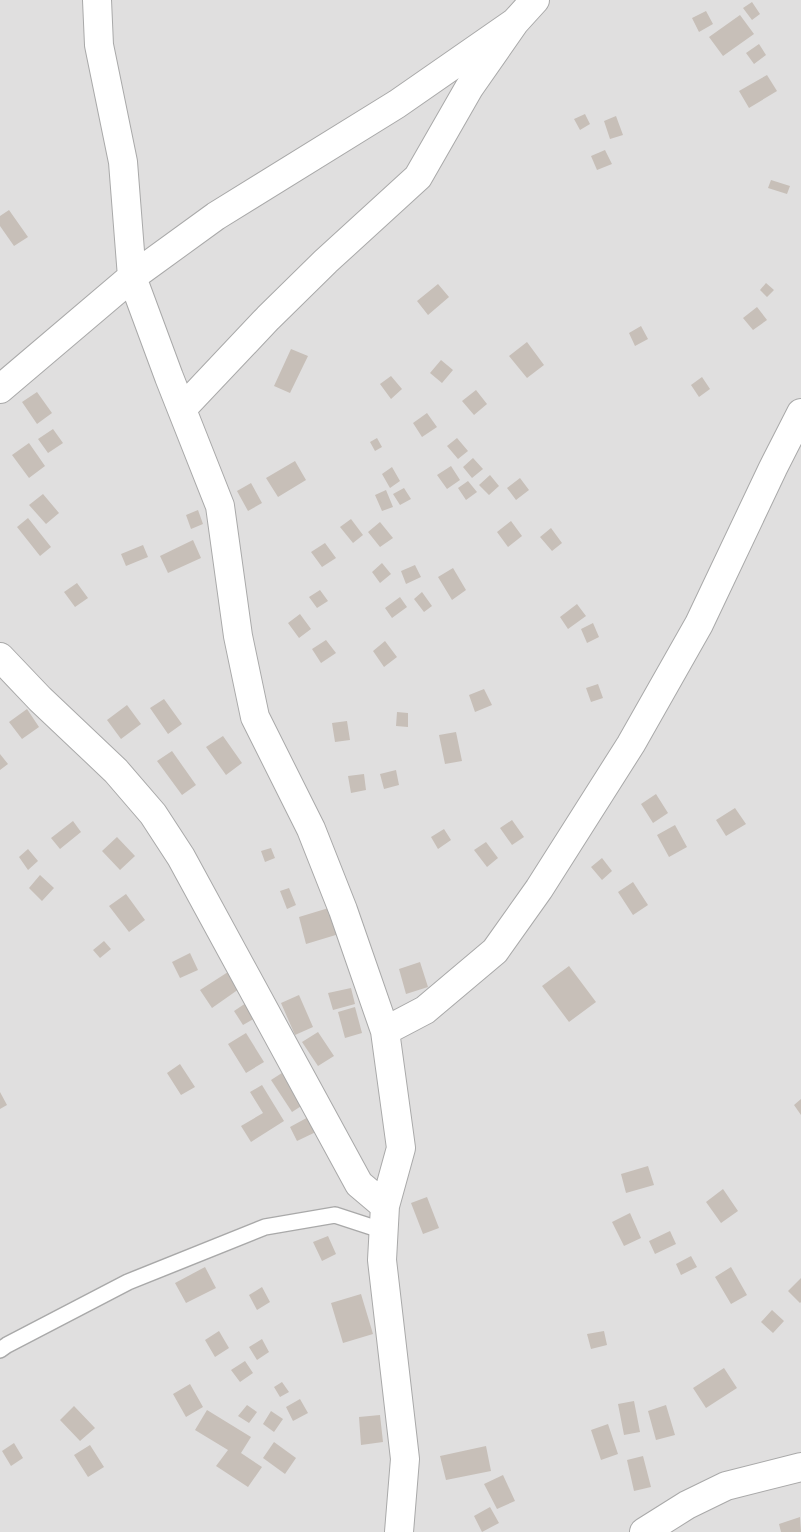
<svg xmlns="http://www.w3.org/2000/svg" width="801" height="1532" font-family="'Work Sans',sans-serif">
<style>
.residential{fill:#e0dfdf}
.building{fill:#c7bfb8}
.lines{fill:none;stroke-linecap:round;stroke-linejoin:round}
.service-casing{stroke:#a9a9a9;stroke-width:18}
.minor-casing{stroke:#a9a9a9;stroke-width:30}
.service{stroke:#fff;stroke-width:15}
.minor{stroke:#fff;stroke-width:28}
</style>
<rect width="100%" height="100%" fill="#f2efe9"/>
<path class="residential" d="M0 0H801V1532H0Z"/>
<path class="building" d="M752 2 760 14 752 20 743 8Z
M706 11 713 24 699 32 692 18Z
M740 15 754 34 723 56 709 37Z
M759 44 766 55 754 64 746 53Z
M767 75 777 91 749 108 739 91Z
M585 114 590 124 580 130 574 119Z
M616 116 623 135 610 139 604 121Z
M605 150 612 164 597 170 591 156Z
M771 180 790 186 787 194 768 188Z
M9 210 28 237 14 246 0 226V216Z
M766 283 774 290 767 297 760 290Z
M438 284 449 297 428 315 417 301Z
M757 307 767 320 753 330 743 318Z
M641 326 648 339 635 346 629 333Z
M527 342 544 365 527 378 509 356Z
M291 349 308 356 290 393 274 386Z
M441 360 453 370 442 383 430 373Z
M391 376 402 389 391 399 380 384Z
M702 377 710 389 699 397 691 385Z
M476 390 487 404 474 415 462 401Z
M37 392 52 413 37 424 22 402Z
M427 413 437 427 422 437 413 423Z
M53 429 63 443 48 453 38 439Z
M377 438 382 447 375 451 370 442Z
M457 438 468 451 458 459 447 446Z
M29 443 45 466 29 478 12 455Z
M473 458 483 469 472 478 463 467Z
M295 461 306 480 278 497 266 478Z
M451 466 460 480 447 489 437 475Z
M392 467 400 481 390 488 382 474Z
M490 475 499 486 489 495 479 485Z
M520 478 529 490 516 500 507 488Z
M468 481 477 492 466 500 458 488Z
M251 483 262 503 248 511 237 491Z
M404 488 411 499 400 505 393 494Z
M386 490 393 507 382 511 375 495Z
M43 494 59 513 46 524 29 505Z
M198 510 203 524 191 529 186 515Z
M28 518 51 547 40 556 17 527Z
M351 519 363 535 353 543 340 527Z
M511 521 522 536 508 547 497 532Z
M380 522 393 538 380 547 368 532Z
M551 528 562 543 552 551 540 537Z
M193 540 201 558 168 573 160 556Z
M325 543 336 558 322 567 311 552Z
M143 545 148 557 126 566 121 554Z
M382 563 391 574 380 583 372 572Z
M415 565 421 577 406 584 401 571Z
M453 568 466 590 452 600 438 577Z
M77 583 88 598 75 607 64 592Z
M320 590 328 601 317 608 309 597Z
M422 592 432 606 424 612 414 599Z
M400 597 407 607 392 618 385 608Z
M577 604 586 616 568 629 560 617Z
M300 614 311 629 299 638 288 623Z
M593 623 599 637 587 643 581 629Z
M326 640 336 653 321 663 312 649Z
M385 641 397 657 384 667 373 651Z
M598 684 603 698 591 702 586 688Z
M484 689 492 705 475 712 469 695Z
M164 699 182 724 168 734 150 708Z
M127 705 141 724 121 739 107 720Z
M27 709 39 727 22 739 9 722Z
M397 712 408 713V727L396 726Z
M347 721 350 740 335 742 332 723Z
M456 732 462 761 445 764 439 735Z
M223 736 242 763 226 775 206 747Z
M172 751 196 785 182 795 157 761Z
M0 754 8 764 0 770Z
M396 770 399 785 384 789 380 774Z
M364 774 366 790 351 793 348 776Z
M656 794 668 813 653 823 641 804Z
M735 808 746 824 726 836 716 820Z
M512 820 524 837 512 845 500 828Z
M73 821 81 832 60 849 51 838Z
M675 825 687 847 669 857 657 835Z
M444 829 451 840 438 849 431 837Z
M117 837 135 856 120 870 102 851Z
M486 842 498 858 487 867 474 850Z
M271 848 275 858 265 862 261 851Z
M28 849 38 861 28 870 19 857Z
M602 858 612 871 602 880 591 867Z
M40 875 54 888 42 901 29 888Z
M633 882 648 905 633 915 618 892Z
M289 888 296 905 287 909 280 891Z
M126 894 145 920 129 932 109 906Z
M332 907 339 934 306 944 299 917Z
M104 941 111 949 100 958 93 950Z
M190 953 198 970 180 978 172 962Z
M420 962 428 987 406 994 399 969Z
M569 966 596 1002 569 1022 542 986Z
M228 972 239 989 212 1008 200 990Z
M351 988 355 1004 333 1010 328 993Z
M299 995 313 1027 295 1035 281 1003Z
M252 999 262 1014 243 1025 234 1011Z
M355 1007 362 1033 345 1038 338 1012Z
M318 1032 334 1056 318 1066 302 1042Z
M246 1033 264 1062 246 1073 228 1044Z
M180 1064 195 1087 181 1095 167 1073Z
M285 1071 306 1103 292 1112 271 1080Z
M262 1085 284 1121 251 1142 241 1126 263 1113 250 1092Z
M0 1092 7 1105 0 1109Z
M801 1099V1115L794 1105Z
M312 1115 320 1130 297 1141 290 1127Z
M648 1166 654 1185 626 1193 621 1174Z
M723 1189 738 1211 721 1223 706 1202Z
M427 1197 439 1228 423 1234 411 1203Z
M630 1213 641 1238 624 1246 612 1222Z
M670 1231 676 1244 655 1254 649 1241Z
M328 1236 336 1254 322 1261 313 1242Z
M691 1256 697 1267 681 1275 676 1264Z
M205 1267 216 1288 186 1303 175 1283Z
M731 1267 747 1295 731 1304 715 1277Z
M801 1278V1302L800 1303 788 1291Z
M262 1287 270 1302 257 1310 249 1295Z
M361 1294 373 1334 343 1343 331 1303Z
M772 1310 784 1321 773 1333 761 1322Z
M219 1331 229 1348 215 1357 205 1340Z
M604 1331 607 1345 591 1349 587 1334Z
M262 1339 269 1352 257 1360 249 1347Z
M245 1361 253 1373 240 1382 231 1370Z
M724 1368 737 1388 706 1408 693 1388Z
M282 1382 289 1392 280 1397 274 1387Z
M190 1384 203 1407 186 1417 173 1394Z
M300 1399 308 1413 293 1421 286 1407Z
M634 1401 640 1432 624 1435 618 1404Z
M247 1405 257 1412 249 1423 238 1416Z
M666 1405 675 1435 656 1440 648 1411Z
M74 1406 95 1428 80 1441 60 1420Z
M207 1410 251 1437 241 1453 262 1467 248 1487 216 1466 228 1450 195 1430Z
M271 1411 283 1419 274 1432 263 1424Z
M380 1415 383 1442 361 1445 359 1417Z
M608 1424 618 1454 601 1460 591 1430Z
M274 1442 296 1458 285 1474 263 1458Z
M14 1443 23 1458 11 1466 2 1451Z
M90 1445 104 1467 88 1477 74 1455Z
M486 1446 491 1471 446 1480 440 1456Z
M643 1456 651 1487 634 1491 627 1460Z
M503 1475 515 1501 497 1509 484 1484Z
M490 1507 499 1523 482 1532 474 1516Z
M800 1517 801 1532H781L779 1524Z"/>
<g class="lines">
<g class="service-casing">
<path id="service" d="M0 1350 7 1345 128 1282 265 1227 335 1215 384 1231"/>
</g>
<g class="minor-casing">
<path id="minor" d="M97 0 99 45 123 162 132 277 169 377 220 506 238 636 255 717 311 829 343 910 385 1031 401 1148 385 1206 382 1260 405 1459 399 1532
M0 389 132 277 216 216 397 104 515 22
M182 409 268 318 326 261 418 177 469 88 515 22 535 0
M0 657 40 699 116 771 153 814 181 857 359 1184 385 1206
M385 1031 425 1010 495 951 539 889 631 744 699 624 773 468 801 413
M644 1532 687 1505 726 1486 801 1467"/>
</g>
<use href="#service" class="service"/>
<use href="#minor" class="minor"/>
</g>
</svg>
